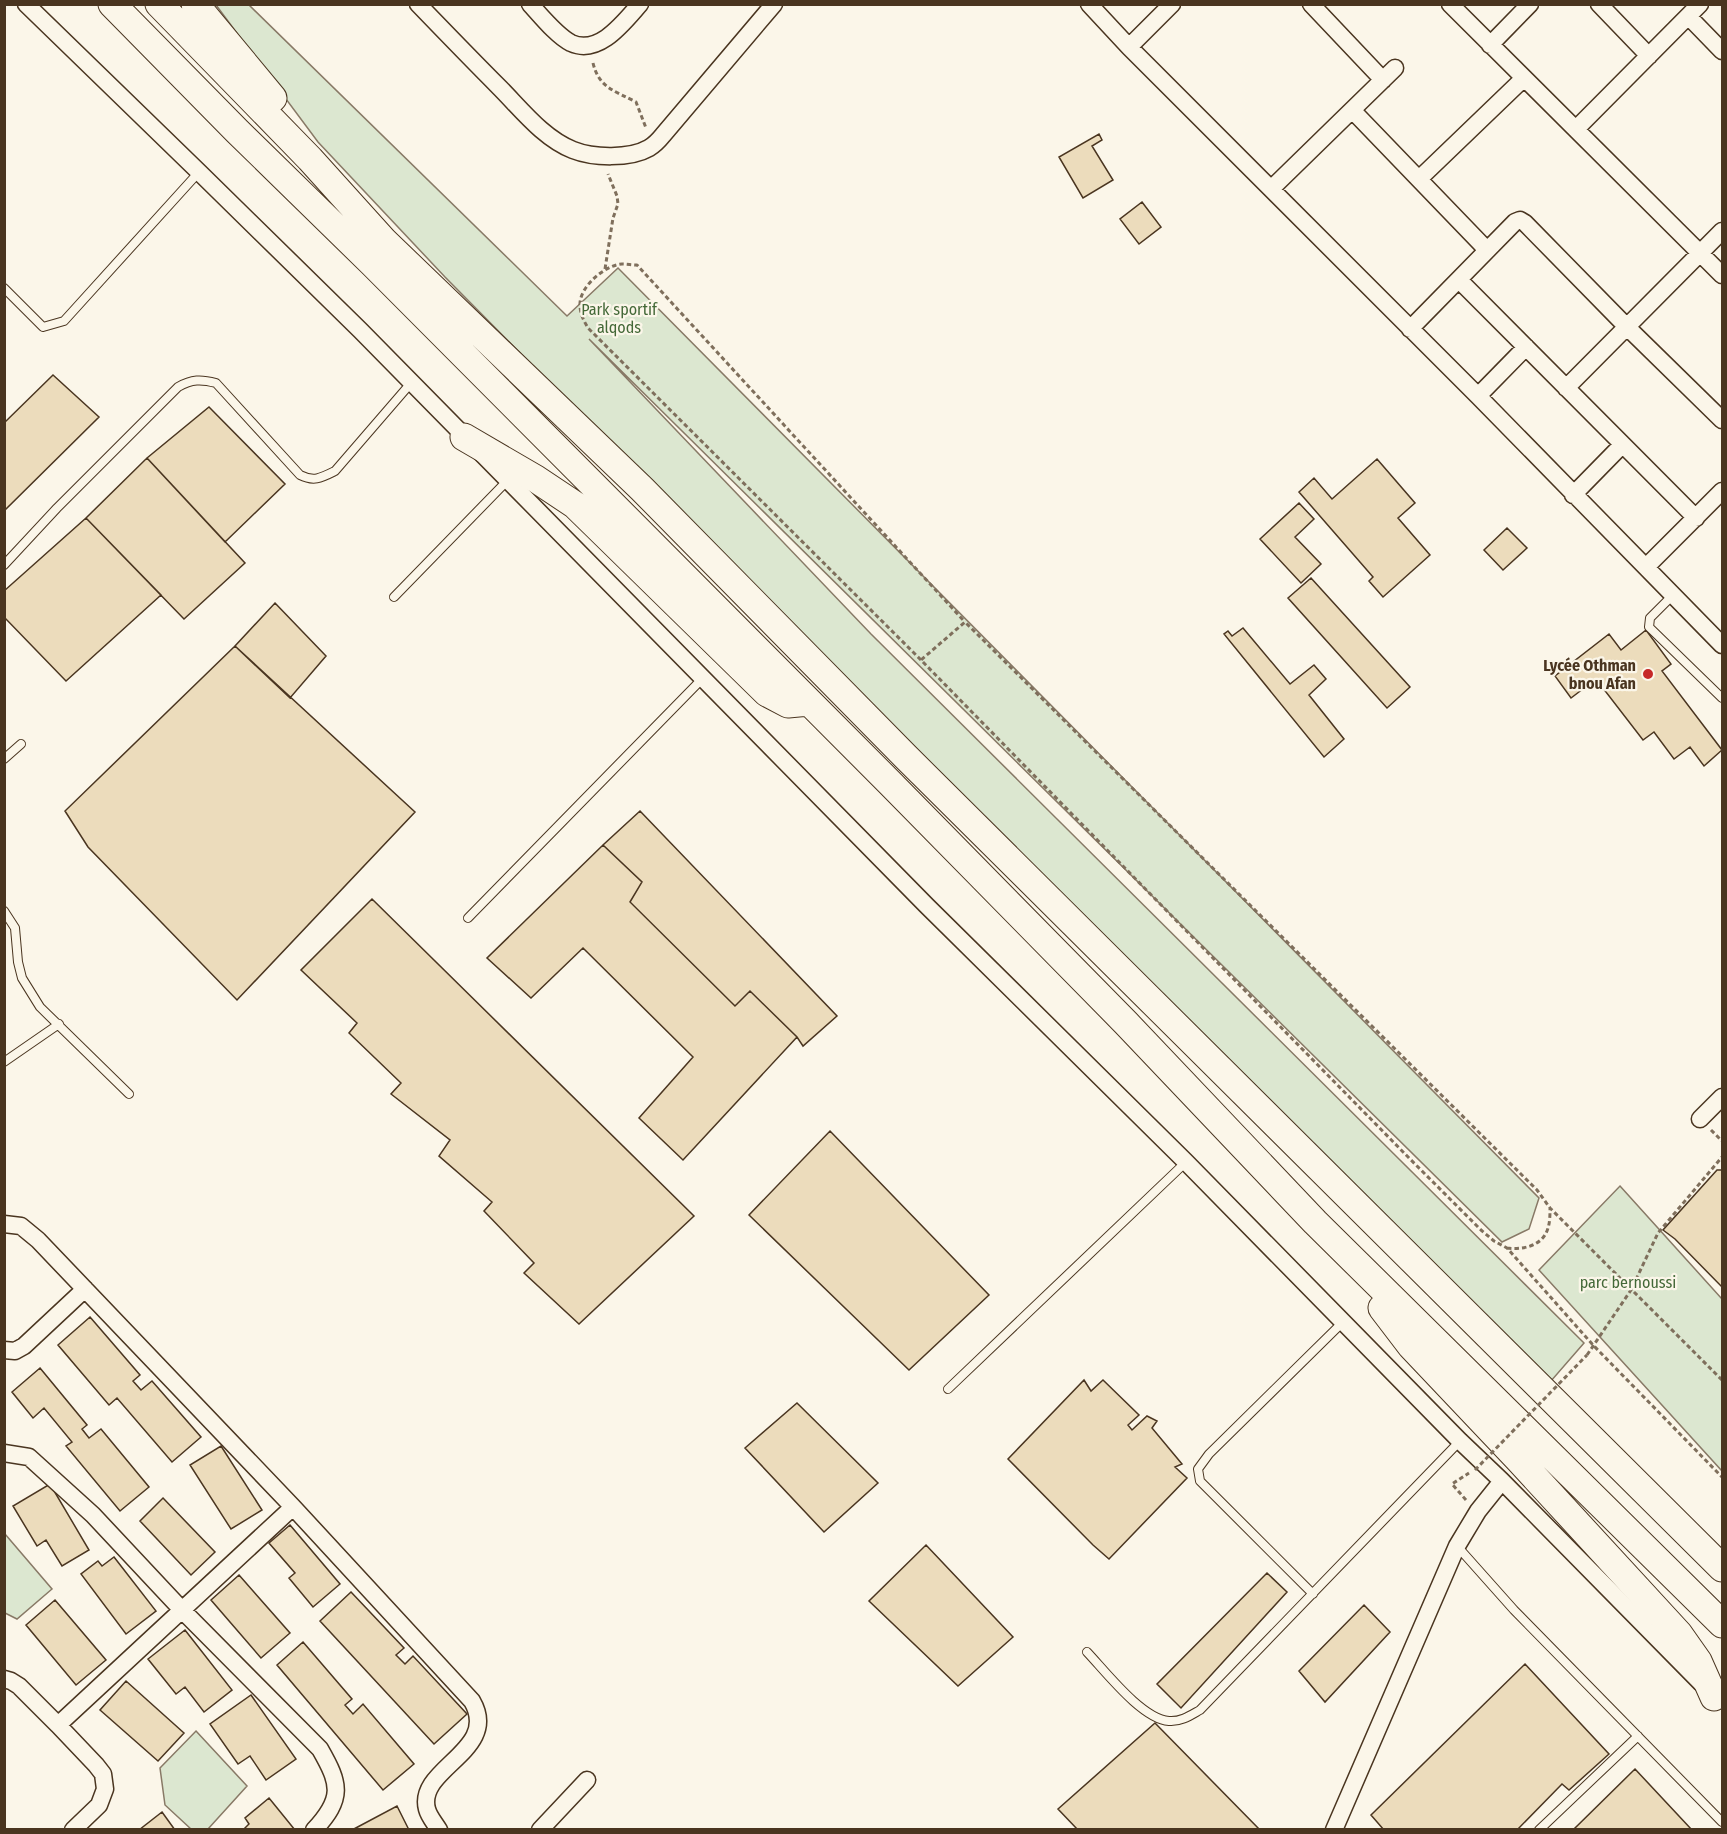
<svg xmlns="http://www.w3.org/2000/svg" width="1727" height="1834" font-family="'Fira Sans Condensed',sans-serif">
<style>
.green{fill:#dce7d0;stroke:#887966;stroke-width:1.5}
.building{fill:#ecdcbc;stroke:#4a3520;stroke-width:1.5}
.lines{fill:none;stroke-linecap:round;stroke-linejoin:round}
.service-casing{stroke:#4a3520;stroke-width:10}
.minor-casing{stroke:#4a3520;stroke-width:19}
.trunk-casing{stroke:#4a3520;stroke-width:29}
.path{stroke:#7f6f5c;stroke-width:3;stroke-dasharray:4.5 3;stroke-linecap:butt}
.service{stroke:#fbf6e9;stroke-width:8}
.minor{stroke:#fbf6e9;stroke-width:16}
.trunk{stroke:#fbf6e9;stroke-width:27}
.path-bridge{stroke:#7f6f5c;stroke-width:3;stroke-dasharray:4.5 3;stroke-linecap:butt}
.poi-dot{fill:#c62828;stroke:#fbf6e9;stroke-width:2}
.labels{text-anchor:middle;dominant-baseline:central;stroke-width:4.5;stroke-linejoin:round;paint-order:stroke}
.park-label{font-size:16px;fill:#436837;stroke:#fbf6e9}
.poi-label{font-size:16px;font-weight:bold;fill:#4a3520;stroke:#fbf6e9;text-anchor:end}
</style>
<rect width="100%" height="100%" fill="#fbf6e9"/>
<path class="green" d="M216 5H249L567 316 618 268 1539 1198 1529 1229 1502 1242 589 339 871 634 1584 1343 1551 1381 831 668 445 277 318 142Z
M1620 1186 1722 1299V1471L1539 1270Z
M5 1534 52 1589 17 1619 5 1613Z
M196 1731 247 1786 208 1829H191L165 1805 160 1768Z"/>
<path class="building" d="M1099 134 1102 140 1092 146 1113 180 1083 198 1059 157Z
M1142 202 1161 227 1139 244 1120 219Z
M53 375 99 417 4 511V423Z
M209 407 285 484 225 542 147 458Z
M147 458 245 563 184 619 86 518Z
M1377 459 1415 503 1398 518 1430 555 1383 597 1369 581 1373 577 1299 492 1314 478 1332 499Z
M1299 503 1314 519 1295 537 1321 564 1301 583 1260 539Z
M86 518 161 595 66 681 4 617V591Z
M1507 528 1527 548 1503 570 1484 550Z
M1311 578 1410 687 1387 708 1288 598Z
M275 603 326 656 290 698 235 646Z
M1243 628 1290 684 1314 665 1326 679 1309 695 1344 739 1324 757 1224 634 1228 631 1232 636Z
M1646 630 1671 664 1662 671 1722 750 1704 766 1690 747 1674 759 1654 732 1643 740 1596 679 1571 698 1555 676 1609 634 1621 650Z
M235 646 415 812 237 1000 88 847 65 811Z
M640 811 837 1016 803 1046 797 1037 750 991 735 1006 630 902 642 882 603 845Z
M603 845 642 882 630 902 735 1006 750 991 797 1037 683 1160 639 1118 693 1057 583 948 531 998 487 958Z
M372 899 694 1216 579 1324 524 1273 534 1263 484 1211 492 1202 439 1156 450 1140 391 1094 401 1083 349 1033 357 1023 301 970Z
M830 1131 989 1295 909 1370 749 1215Z
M1717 1170H1722V1287L1675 1239 1663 1230Z
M90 1317 140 1375 133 1381 141 1390 152 1381 201 1437 172 1462 117 1398 109 1405 58 1345Z
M40 1368 87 1425 82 1429 89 1438 101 1429 149 1487 120 1511 66 1446 72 1442 44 1408 33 1418 12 1392Z
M1084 1380 1091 1391 1103 1380 1139 1415 1128 1425 1132 1430 1147 1416 1157 1421 1152 1428 1182 1464 1175 1467 1187 1478 1109 1559 1093 1545 1008 1459Z
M797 1403 878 1483 824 1532 745 1448Z
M221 1446 262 1510 231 1529 190 1465Z
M50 1484 89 1550 62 1566 46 1540 37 1546 13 1506Z
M163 1498 215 1552 191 1575 140 1521Z
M290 1525 340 1584 313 1607 289 1578 295 1573 269 1543Z
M926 1545 1013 1637 958 1686 869 1601Z
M114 1557 156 1611 126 1634 81 1574 98 1561 102 1566Z
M1267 1573 1287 1592 1181 1708 1157 1684Z
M239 1575 290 1633 261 1658 211 1600Z
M351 1592 404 1648 396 1655 405 1664 413 1656 467 1714 434 1744 320 1621Z
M55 1600 106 1660 76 1685 26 1625Z
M1364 1605 1390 1632 1325 1702 1299 1671Z
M185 1630 232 1690 204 1712 185 1687 176 1694 148 1659Z
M303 1642 352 1699 345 1705 353 1714 363 1704 414 1764 383 1790 277 1665Z
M1525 1664 1609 1754 1569 1790 1562 1784 1517 1830H1384L1371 1815Z
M126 1681 184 1733 158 1761 100 1710Z
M251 1695 296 1759 266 1780 250 1756 238 1764 210 1724Z
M1155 1723 1260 1830H1078L1058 1809Z
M1635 1769 1692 1830H1573Z
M269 1798 295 1830H243L249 1824 245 1818Z
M397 1806 409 1830H352Z
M162 1812 175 1830H139Z"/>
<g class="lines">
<g class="service-casing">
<path id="service" d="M4 288 43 327 64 321 199 172
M4 565 57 508 178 387C192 379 201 379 216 383L300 475C314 482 321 478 335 471L411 383
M1673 595 1650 618 1649 627 1722 698
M394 597 507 481
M4 759 21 744
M4 911 15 928 18 962 22 978 40 1007 129 1094
M468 918 703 678
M4 1062 59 1024
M948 1389 1186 1162
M1457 1546 1514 1610 1722 1822
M1313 1594 1200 1481 1198 1469 1209 1454 1343 1322
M1087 1652C1106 1672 1142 1719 1169 1721 1181 1722 1191 1715 1200 1710L1460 1441
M1539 1830 1638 1736"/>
</g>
<g class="minor-casing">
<path id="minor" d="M26 4 199 172 360 330 927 906 1186 1162 1460 1441 1502 1481 1701 1683
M418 4C445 32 472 60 499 87 521 109 543 138 573 150 593 158 630 159 649 148 654 145 659 140 663 135L774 4
M530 4C541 16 557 36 571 43 599 56 624 22 640 4
M1089 4 1129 47 1478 396 1722 645
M1311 4 1383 80
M1450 4 1722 275
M1599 4 1649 56
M1688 16 1722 51
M1490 45 1530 4
M1129 47 1172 4
M1353 111 1487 250
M1576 129 1700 4
M1419 179 1524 78
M1271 189 1395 68
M1459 280 1696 518
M1410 329 1515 222 1520 220 1525 223 1627 327 1722 420
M1566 388 1722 231
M1478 396 1526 347
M1573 495 1622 445
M1646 567 1722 491
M1700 1119 1722 1097
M4 1224 21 1226 38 1240 293 1507 472 1701C501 1751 416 1768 427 1809 429 1817 435 1823 439 1830
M4 1350 15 1351 24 1346 85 1289
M4 1453 29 1457 93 1515 182 1610 320 1749C340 1784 344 1798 314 1830
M4 1679 11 1681 19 1686 58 1725 96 1765 103 1774 105 1789 99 1805 73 1830
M58 1725 293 1507
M540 1830 587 1780
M1334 1830 1457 1546 1478 1511 1502 1481"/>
</g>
<g class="trunk-casing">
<path id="trunk" d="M112 4 237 131 373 264 890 783 1126 1023 1315 1222 1722 1624
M159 4 310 159 384 241 642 489 905 756 1722 1568
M195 4 273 98
M464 437 536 479 575 505 767 693 788 704 809 702
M1382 1308 1411 1346 1519 1460 1679 1634 1698 1661 1714 1697"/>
</g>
<path class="path" d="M593 63C599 88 615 91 636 102L646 128
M605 269 613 218 618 204 617 196 608 174
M921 660 588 328C584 321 580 314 580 305 579 287 605 265 622 264 627 264 632 265 637 265L965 622
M1711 1130 1722 1141
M1507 1248C1523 1250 1543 1246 1548 1228 1550 1222 1550 1214 1550 1208
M1587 1355 1631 1290 1658 1233 1722 1157
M1722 1380 1550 1208 1537 1190 965 622 921 660 1410 1159 1481 1230 1494 1241 1507 1248 1593 1345 1722 1477
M1466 1500 1452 1484 1469 1473"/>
<use href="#service" class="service"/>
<use href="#minor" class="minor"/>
<use href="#trunk" class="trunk"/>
<path class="path-bridge" d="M1475 1470 1587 1355"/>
</g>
<circle class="poi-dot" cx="1648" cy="674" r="6"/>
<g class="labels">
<g class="park-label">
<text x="619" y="309">Park sportif<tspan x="619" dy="18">alqods</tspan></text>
<text x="1628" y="1282">parc bernoussi</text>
</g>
<g class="poi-label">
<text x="1636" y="665">Lycée Othman<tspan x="1636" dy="18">bnou Afan</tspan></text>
</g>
</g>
<rect width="1727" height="1834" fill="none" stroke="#4a3520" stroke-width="12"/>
</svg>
